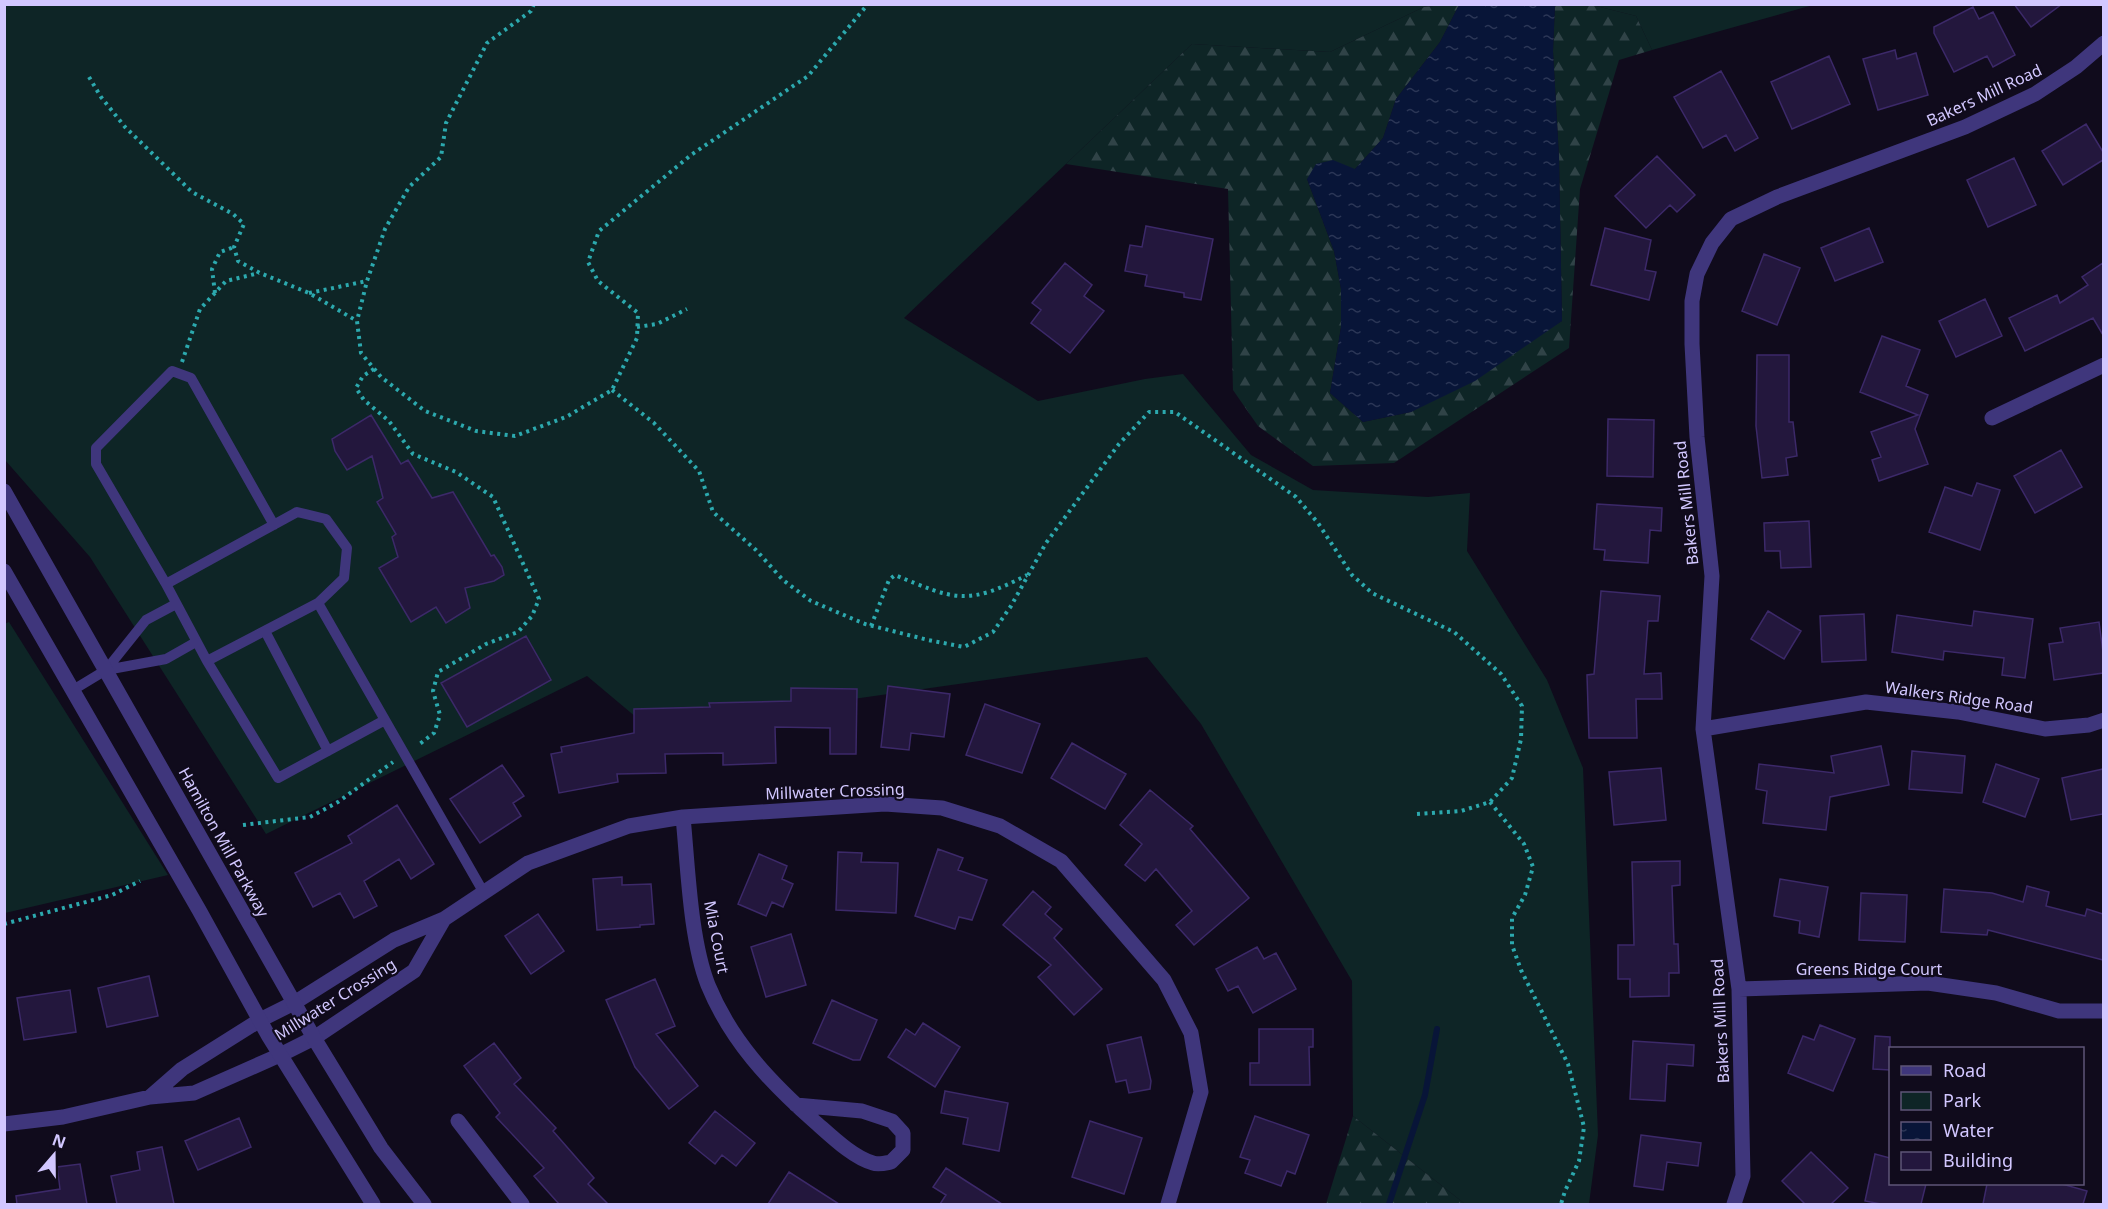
<svg xmlns="http://www.w3.org/2000/svg" width="2108" height="1209" font-family="'Noto Sans',sans-serif">
<style>
.green{fill:#0e2526}
.forest{fill:url(#forest-firs)}
.water{fill:url(#water-ripples)}
.lines{fill:none;stroke-linecap:round;stroke-linejoin:round}
.stream{stroke:#081538;stroke-width:6}
.building{fill:#23173d;stroke:#3c2969;stroke-width:1.5}
.path{stroke:#2ca9ae;stroke-width:4;stroke-dasharray:3 4.5;stroke-linecap:butt}
.service{stroke:#3f367c;stroke-width:10}
.minor{stroke:#3f367c;stroke-width:15}
.tertiary{stroke:#3f367c;stroke-width:15}
.labels{text-anchor:middle;dominant-baseline:central;stroke-width:4.5;stroke-linejoin:round;paint-order:stroke}
.street-label{font-size:16px;fill:#d2c7ff;stroke:#100b1c}
</style>
<defs>
<pattern id="forest-firs" width="22" height="20" patternUnits="userSpaceOnUse" patternTransform="scale(1.5)"><rect width="22" height="20" fill="#0e2526"/><path d="M5 1l3.5 6h-7zM16 11l3.5 6h-7z" fill="#304347"/></pattern>
<pattern id="water-ripples" width="26" height="14" patternUnits="userSpaceOnUse" patternTransform="scale(1.5)"><rect width="26" height="14" fill="#081538"/><path d="M2 4q2-2 4 0t4 0M15 11q2-2 4 0t4 0" fill="none" stroke="#2b3656"/></pattern>
</defs>
<rect width="100%" height="100%" fill="#100b1c"/>
<path class="green" d="M4 5H1443L1424 7 1330 52 1192 44 904 318 1038 401 1145 379 1183 374 1251 455 1313 490 1428 497 1470 493 1467 551 1547 680 1583 768 1598 1135 1589 1204H1465L1353 1116 1352 981 1201 724 1147 657 649 728 587 676 266 834 90 557 5 460Z
M1592 5H1813L1652 50 1636 16Z
M9 622 168 875 5 913 4 624Z"/>
<path class="forest" d="M1443 5H1459L1440 42 1396 99 1383 138 1355 169 1307 179 1334 251 1341 289V327L1330 393 1363 422 1411 412 1562 321 1559 157 1553 51 1555 5H1592L1636 16 1652 50 1619 60 1580 189 1569 348 1394 463 1313 466 1258 426 1233 390 1228 189 1066 164 1192 44 1330 52 1424 7Z
M1353 1116 1465 1204H1326Z"/>
<path class="water" d="M1459 5H1555L1553 51 1559 157 1562 321 1475 381 1411 412 1363 422 1330 393 1341 327V289L1334 251 1307 179 1316 164 1333 160 1355 169 1383 138 1396 99 1440 42Z"/>
<g class="lines">
<path class="stream" d="M1389 1204 1425 1095 1437 1029"/>
</g>
<path class="building" d="M2014 4H2062L2031 27Z
M1973 7 1979 19 1993 12 2015 55 1993 67 1987 56 1954 72 1934 33V27Z
M1895 50 1897 59 1916 53 1928 95 1878 110 1863 59Z
M1829 56 1850 104 1792 129 1771 82Z
M1721 71 1758 138 1735 151 1726 135 1703 148 1674 97Z
M2086 124 2103 152V160L2063 185 2042 151Z
M1657 156 1695 195 1677 212 1670 205 1646 228 1615 196Z
M2014 158 2036 205 1988 227 1967 180Z
M1146 226 1213 239 1201 300 1184 297V293L1145 286 1147 275 1125 271 1130 245 1142 247Z
M1605 228 1651 240 1645 270 1656 272 1649 300 1591 285Z
M1869 228 1883 262 1835 281 1821 248Z
M1764 254 1800 268 1777 325 1742 311Z
M1065 263 1092 285 1084 296 1104 311 1070 353 1031 323 1041 310 1032 303Z
M2103 263V335L2093 318 2025 351 2009 318 2057 295 2060 303 2088 285 2082 277Z
M1985 299 2002 336 1956 357 1939 321Z
M1882 336 1920 350 1906 386 1928 395 1915 429 1928 464 1879 481 1872 460 1881 457 1871 432 1918 415 1860 392Z
M1757 355H1789V422H1793L1797 456 1786 458 1788 475 1762 478 1756 426Z
M371 415 401 464 408 460 432 498 453 492 491 556 494 555 502 567 504 575 494 581 465 588 470 608 446 623 436 607 411 622 379 568 398 557 392 537 396 534 377 502 383 498 372 456 347 470 335 451 332 439Z
M1608 419 1654 420 1653 477 1607 476Z
M2061 450 2082 487 2035 513 2014 476Z
M1977 483 2000 490 1980 550 1929 532 1945 487 1972 496Z
M1597 504 1662 508 1661 531 1650 530 1648 563 1604 560 1605 550 1594 549Z
M1809 521 1811 567 1781 568 1780 551H1765L1764 523Z
M1601 591 1660 596 1658 621H1648L1644 674 1661 673 1662 699H1636L1637 738H1589L1587 675 1594 674Z
M1768 611 1801 631 1784 659 1751 639Z
M1974 611 2033 619 2025 678 2002 675 2004 658 1944 651 1943 660 1892 652 1897 615 1972 626Z
M1864 614 1866 660 1822 662 1820 616Z
M2099 622 2103 652V673L2054 680 2049 644 2063 642 2060 628Z
M526 636 551 680 467 727 441 683Z
M888 686 950 694 944 737 911 733 909 750 881 747Z
M791 688 857 689 856 754H830V728L775 727 776 763 723 765V753L665 754 666 773 617 774 618 782 559 793 551 754 562 752 561 747 634 733V709L710 707 709 703 791 701Z
M985 704 1040 724 1022 773 966 755Z
M1072 743 1126 774 1105 809 1051 778Z
M1881 746 1889 785 1830 797 1826 830 1763 823 1767 791 1756 789 1759 764 1834 773 1831 756Z
M1912 751 1965 756 1962 793 1909 789Z
M1996 764 2039 779 2025 817 1983 802Z
M502 765 524 796 513 803 521 816 480 843 450 799Z
M1661 768 1666 820 1614 825 1609 772Z
M2103 769V814L2071 820 2062 778Z
M1150 790 1193 826 1190 829 1249 898 1194 945 1176 925 1192 911 1156 869 1145 881 1125 865 1142 844 1120 825Z
M397 805 434 864 411 879 399 859 364 881 377 906 354 918 340 893 313 907 295 873 352 843 348 836Z
M938 849 963 858 958 870 987 880 972 920 959 917 955 929 915 916Z
M838 852 862 853 861 862 898 863 896 913 836 910Z
M759 854 787 866 782 879 793 884 783 907 772 902 766 916 738 904Z
M1680 861V885L1672 886 1674 944H1678L1679 973H1669V996L1630 997V979H1618V945H1634L1632 862Z
M622 877V885L651 884 654 924 640 925V927L597 930 593 879Z
M1780 879 1828 887 1819 937 1799 933 1800 921 1774 916Z
M2027 886 2049 892 2046 906 2085 916 2087 909 2103 914V960L1988 930 1987 935 1941 932 1944 889 1992 893 2023 902Z
M1033 891 1051 907 1045 914 1062 929 1054 938 1102 989 1074 1015 1038 977 1051 965 1003 925Z
M1861 893 1907 895 1905 942 1859 940Z
M538 914 564 951 531 974 505 936Z
M791 934 806 985 766 997 751 947Z
M1257 947 1264 959 1276 953 1296 989 1253 1013 1238 986 1228 991 1216 969Z
M149 976 158 1016 107 1027 98 988Z
M655 979 675 1026 656 1034 698 1086 669 1109 635 1067 606 1000Z
M70 990 76 1032 24 1040 17 998Z
M832 1000 877 1020 860 1060H853L813 1043Z
M923 1023 960 1047 935 1087 888 1057 906 1029 915 1035Z
M1820 1025 1855 1039 1833 1091 1788 1073 1803 1036 1814 1040Z
M1259 1029H1313V1047H1309L1310 1085H1250V1063H1259Z
M1875 1036 1890 1037V1070L1873 1069Z
M1141 1037 1151 1081 1150 1089 1129 1093 1126 1080 1116 1082 1107 1045Z
M1633 1041 1694 1045 1693 1066 1667 1064 1665 1101 1630 1099Z
M494 1043 521 1078 514 1084 556 1128 553 1131 594 1178 588 1184 608 1204H559L534 1176 544 1168 496 1117 500 1113 464 1066Z
M945 1091 1008 1103 999 1151 963 1144 968 1118 941 1113Z
M715 1111 755 1143 736 1166 722 1155 715 1164 689 1143Z
M1255 1116 1309 1135 1295 1174 1287 1171 1281 1186 1245 1173 1250 1160 1240 1157Z
M239 1118 251 1147 198 1170 185 1141Z
M1090 1121 1142 1138 1124 1194 1072 1177Z
M1641 1135 1701 1143 1698 1166 1667 1162 1663 1190 1634 1186Z
M162 1147 174 1204H117L111 1176 140 1170 137 1152Z
M1811 1152 1848 1188 1831 1204H1805L1782 1181Z
M1875 1154 1890 1158V1184H1926L1921 1204H1881L1865 1201Z
M80 1164 87 1204H17L16 1196 60 1189 57 1167Z
M946 1168 966 1181 1002 1204H940L946 1195 933 1187Z
M789 1172 839 1204H768Z
M1987 1184H2062L2087 1191 2083 1204H1983Z"/>
<g class="lines">
<path class="path" d="M534 4 531 11 487 43 446 123 441 157 409 187 385 229 367 281 357 321 361 353 381 377 425 411 476 431 515 436 566 417 612 390 637 338 638 313 598 281 588 262 599 231 691 155 808 76 868 4
M89 77 101 97 125 127 192 192 233 214 244 224 234 247 238 261 260 273 309 293 357 321
M215 293 212 269 220 252 234 247
M309 293 367 281
M637 327 657 324 687 309
M182 362 200 309 226 281 259 273
M374 369 363 376 356 388 364 400 389 421 413 454 456 472 493 497 539 599 532 616 518 632 486 644 438 672 433 691 440 715 434 733 417 746
M612 390 654 423 699 471 713 512 756 550 783 580 811 601 865 624 928 640 964 647 993 632 1011 606 1046 543 1119 444 1149 412H1175L1296 497 1318 523 1352 575 1372 593 1454 632 1501 674 1522 706 1521 739 1512 778 1490 802 1461 811 1417 814
M871 626 889 580 895 575C955 600 967 606 1027 575
M1490 802 1524 844 1533 867 1525 895 1512 918V945L1521 970 1568 1064 1584 1127 1579 1161 1565 1191 1561 1204
M243 825 310 817 338 802 393 762
M4 924 112 895 140 881"/>
<path class="service" d="M166 584 96 464V448L172 371 191 378 274 525
M265 631 328 751
M207 661 318 603 344 578 347 548 326 519 297 512 166 584 207 661 278 778 385 720 318 603
M106 670 146 620 176 604
M73 690 106 670 166 659 196 642
M385 720 484 893"/>
<path class="minor" d="M1992 418 2104 365
M1703 729 1866 702 1958 712 2045 729 2089 725 2104 720
M683 817C688 867 690 939 708 985 731 1041 769 1081 814 1121 829 1134 853 1158 873 1163 878 1165 886 1163 891 1162L903 1150V1133L892 1121 862 1111 796 1105
M1739 989 1928 983 1996 993 2059 1011H2104
M150 1097 182 1069 260 1020 294 1003 394 940 444 919 528 863 629 826 683 817 885 804 942 808 1000 826 1061 861 1164 980 1191 1033 1201 1092 1168 1204
M458 1121 522 1204
M4 1124 63 1117 150 1097 194 1093 280 1055 314 1038 414 971 444 919
M1734 1204 1743 1176 1739 989 1703 729 1712 576 1697 437 1692 344V301L1697 274 1712 243 1731 219 1777 197 1965 127 2035 94 2076 67 2104 43"/>
<path class="tertiary" d="M4 491 314 1038 381 1148 424 1204
M4 571 199 910 268 1035 373 1204"/>
</g>
<g class="labels">
<g class="street-label">
<text transform="translate(1984 95) rotate(-25)">Bakers Mill Road</text>
<text transform="translate(1686 503) rotate(-96)">Bakers Mill Road</text>
<text transform="translate(1959 697) rotate(8)">Walkers Ridge Road</text>
<text transform="translate(835 791) rotate(-2)">Millwater Crossing</text>
<text transform="translate(224 842) rotate(61)">Hamilton Mill Parkway</text>
<text transform="translate(717 937) rotate(79)">Mia Court</text>
<text x="1869" y="969">Greens Ridge Court</text>
<text transform="translate(335 999) rotate(-32)">Millwater Crossing</text>
<text transform="translate(1720 1021) rotate(-93)">Bakers Mill Road</text>
</g>
</g>
<rect width="2108" height="1209" fill="none" stroke="#d2c7ff" stroke-width="12"/>
<rect x="1889" y="1047" width="195" height="138" fill="#100b1c" stroke="#5e5677" stroke-width="1.5"/>
<rect x="1901" y="1066" width="30" height="9" fill="#3f367c" stroke="#5e5677" stroke-width="1.5"/>
<text x="1943" y="1077" font-size="18" fill="#d2c7ff">Road</text>
<rect x="1901" y="1092" width="30" height="18" fill="#0e2526" stroke="#5e5677" stroke-width="1.5"/>
<text x="1943" y="1107" font-size="18" fill="#d2c7ff">Park</text>
<rect x="1901" y="1122" width="30" height="18" fill="url(#water-ripples)" stroke="#5e5677" stroke-width="1.5"/>
<text x="1943" y="1137" font-size="18" fill="#d2c7ff">Water</text>
<rect x="1901" y="1152" width="30" height="18" fill="#23173d" stroke="#5e5677" stroke-width="1.5"/>
<text x="1943" y="1167" font-size="18" fill="#d2c7ff">Building</text>
<g transform="translate(54 1155) rotate(20)" stroke="#100b1c" stroke-width="4.5" paint-order="stroke">
<path d="M0-4.5L10 22L0 15L-10 22Z" fill="#d2c7ff"/>
<text y="-9" font-size="16" font-weight="bold" text-anchor="middle" fill="#d2c7ff">N</text>
</g>
</svg>
